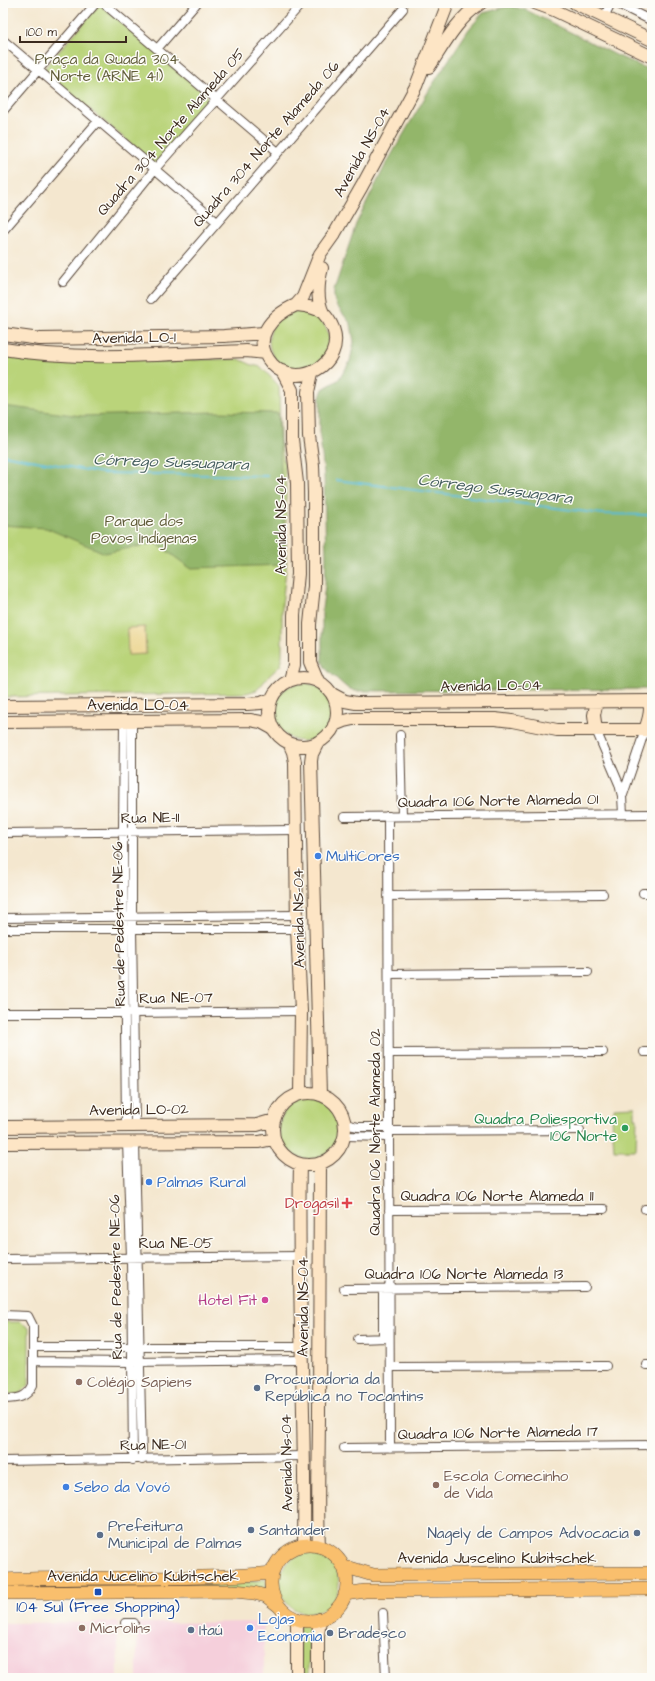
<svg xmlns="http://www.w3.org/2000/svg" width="655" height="1681" font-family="'Architects Daughter',sans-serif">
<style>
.built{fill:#f5cfdb}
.green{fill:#bad47a;stroke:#7a7f4c}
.forest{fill:#93b66a;stroke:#677044}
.sand{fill:#eeda9e;stroke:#94825e}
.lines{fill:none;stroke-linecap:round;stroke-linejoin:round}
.stream{stroke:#56bbd4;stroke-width:2}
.street-casing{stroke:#574639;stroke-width:10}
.secondary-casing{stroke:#574639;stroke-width:14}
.primary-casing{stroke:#574639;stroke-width:14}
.street{stroke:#fff;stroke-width:8}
.secondary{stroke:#fde5c5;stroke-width:12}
.primary{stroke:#f9bf6d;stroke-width:13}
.shop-dot{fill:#3f7fe0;stroke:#fdfcf7;stroke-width:1.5}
.leisure-dot{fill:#2e9e5b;stroke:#fdfcf7;stroke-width:1.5}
.health-dot{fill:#e0444e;stroke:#fdfcf7;stroke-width:1.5}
.hotel-dot{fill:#d1479c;stroke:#fdfcf7;stroke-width:1.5}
.education-dot{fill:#8d6e63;stroke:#fdfcf7;stroke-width:1.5}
.service-dot{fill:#5c6f8a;stroke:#fdfcf7;stroke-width:1.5}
.transit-dot{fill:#1a4fb4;stroke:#fdfcf7;stroke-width:1.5}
.labels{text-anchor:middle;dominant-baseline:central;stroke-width:3;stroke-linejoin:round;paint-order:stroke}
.park-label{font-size:15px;fill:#615d3a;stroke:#fdfcf7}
.street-label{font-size:15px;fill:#3b2a1e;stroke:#fdfcf7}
.shop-label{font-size:15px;fill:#366cbe;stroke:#fdfcf7;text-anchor:start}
.leisure-label{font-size:15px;fill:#27864d;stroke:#fdfcf7;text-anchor:end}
.health-label{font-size:15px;fill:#be3a42;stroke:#fdfcf7;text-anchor:end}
.hotel-label{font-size:15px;fill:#b23c85;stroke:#fdfcf7;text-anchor:end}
.service-label{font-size:15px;fill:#4e5e75;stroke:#fdfcf7;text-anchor:start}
.education-label{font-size:15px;fill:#785e54;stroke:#fdfcf7;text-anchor:start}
.transit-label{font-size:15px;fill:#164399;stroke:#fdfcf7}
.water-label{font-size:16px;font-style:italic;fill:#445d5e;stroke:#fdfcf7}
</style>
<rect width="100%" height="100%" fill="#fdfcf7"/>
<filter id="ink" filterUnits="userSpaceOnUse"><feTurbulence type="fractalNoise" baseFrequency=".025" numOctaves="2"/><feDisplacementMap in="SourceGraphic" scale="8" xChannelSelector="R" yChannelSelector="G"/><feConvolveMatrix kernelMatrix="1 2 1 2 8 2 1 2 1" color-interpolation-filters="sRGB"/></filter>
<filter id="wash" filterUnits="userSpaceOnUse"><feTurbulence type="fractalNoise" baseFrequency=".012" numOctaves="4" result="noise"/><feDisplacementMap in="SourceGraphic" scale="16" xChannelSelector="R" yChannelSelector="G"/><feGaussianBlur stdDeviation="0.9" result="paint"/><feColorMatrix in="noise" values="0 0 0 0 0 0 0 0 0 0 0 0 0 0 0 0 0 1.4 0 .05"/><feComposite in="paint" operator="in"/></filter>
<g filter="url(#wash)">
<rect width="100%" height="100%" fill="#f4e7cf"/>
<path class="built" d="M118 1622V1678H3V1623Z
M264 1622V1678H137V1623Z"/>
<path class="green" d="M100 4 207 96 208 100 205 108 155 164 43 70Z
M269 341a30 30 0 1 1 60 0a30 30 0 1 1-60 0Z
M3 353 176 360 239 359 252 365 261 367 279 386 280 440 285 468 286 494V570L282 605V654L281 665 270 675 257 690 246 693 3 697Z
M274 712a29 29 0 1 1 58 0a29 29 0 1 1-58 0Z
M279 1129a30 30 0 1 1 60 0a30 30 0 1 1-60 0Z
M635 1107V1118H637L636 1150H614L612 1118H614V1108Z
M3 1322H20L29 1328V1385L20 1394H3Z
M279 1583a30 30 0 1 1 60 0a30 30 0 1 1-60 0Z
M266 1579V1591L3 1590V1585L244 1583Z
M299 1623H309V1678H300Z"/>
<path class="forest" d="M510 6 526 10 616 55 652 71V689L355 691 346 687 326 669 322 661V609L325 586 326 558 324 474 320 437V397L323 389 338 380 345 370 350 361 354 342 351 324 336 305 334 298V290L356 224 385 166 431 87 469 29 483 13Z
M3 406 81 416 215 412 278 413 286 565 190 568 156 543 105 553 46 528 3 525Z"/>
<path class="sand" d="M145 627 146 654 128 655 127 628Z"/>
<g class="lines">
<path class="stream" d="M3 455 103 473 267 476
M336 480 603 514 652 515"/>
</g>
</g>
<g filter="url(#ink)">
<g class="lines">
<g class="street-casing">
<path id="street" d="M103 3 278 152
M616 3 652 21
M604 17 611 3
M3 40 217 222
M157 49 197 3
M3 111 96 3
M3 231 98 121
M63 282 155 169 302 3
M151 299 403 9
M124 721 123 832 126 1126
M132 721V929L135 1126
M596 730 619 784 622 796 623 814
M400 735 402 816
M623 795 645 730
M388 816 390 1448
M344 817 652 814
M3 833 296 830
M643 893H652
M388 896 603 894
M3 918 297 915
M3 929H297
M389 974 588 972
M3 1013H134L301 1011
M644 1052H652
M389 1053 603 1052
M345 1124 358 1127H389
M389 1131 580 1130
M345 1136 389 1137
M127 1142 131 1257 133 1460
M135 1142 142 1460
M645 1209H652
M389 1210 604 1209
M3 1259 300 1256
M344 1289 585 1287
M383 1294V1338
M3 1315 28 1316 33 1326V1385C27 1398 17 1399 3 1399
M358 1339 387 1338
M33 1347H301
M33 1361 132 1362 302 1360
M646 1365H652
M390 1367 606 1366
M344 1448 652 1445
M3 1461 304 1456
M383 1613 386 1678
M125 1623H134"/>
</g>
<g class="secondary-casing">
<path id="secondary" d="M535 3 554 10 652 57
M575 3 652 40
M429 67C444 44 458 18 481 3
M322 268C318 283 316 298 323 313
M296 305 303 297 320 254 335 233 362 186 416 86 448 3
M296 305C305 306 316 307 323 313 327 317 331 323 333 328 346 364 297 391 272 364 249 338 273 315 296 305Z
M3 334 40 339 224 336 264 333
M3 349C83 362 166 354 246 351L265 353
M282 371 292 390V440L297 483 298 574 294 615V665L290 680
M312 373 308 392 309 436 313 465 314 493V586L310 624V662L318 681
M269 712a34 34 0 1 1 68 0a34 34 0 1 1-68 0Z
M332 694 345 701 356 703 652 701
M3 706 247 704 261 703 271 699
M3 722 250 720 261 722 272 728
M334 725 344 721 353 719H495L512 721 557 730H652
M596 730 594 715 597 701
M645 730C648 721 653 709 648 701
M318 742 312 754 311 761 320 1095
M289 743 293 752 295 762 297 929 301 1011 300 1094
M273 1129a36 36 0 1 1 72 0a36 36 0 1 1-72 0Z
M3 1127 257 1125 274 1120
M3 1143 259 1142 273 1139
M300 1164C297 1291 306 1418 304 1545
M319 1546C317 1501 319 1457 319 1412 320 1329 319 1246 320 1163
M297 1678V1619
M318 1678V1636L320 1619"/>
</g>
<g class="primary-casing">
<path id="primary" d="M271 1583a38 38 0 1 1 76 0a38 38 0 1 1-76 0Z
M344 1568H350L373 1575 652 1573
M3 1580C93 1576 183 1581 272 1573
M3 1593 233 1591 254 1593 266 1596 280 1607
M345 1594 365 1591 652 1589"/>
</g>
<use href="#street" class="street"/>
<use href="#secondary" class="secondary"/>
<use href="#primary" class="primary"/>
</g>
</g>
<g class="shop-dot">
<circle cx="318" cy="856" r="4"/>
<circle cx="149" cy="1182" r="4"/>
<circle cx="66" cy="1487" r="4"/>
<circle cx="250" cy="1628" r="4"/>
</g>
<circle class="leisure-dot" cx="625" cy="1128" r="4"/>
<path class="health-dot" d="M345 1197h4v4h4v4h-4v4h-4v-4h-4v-4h4z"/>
<circle class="hotel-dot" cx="265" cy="1300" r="4"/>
<g class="education-dot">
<circle cx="79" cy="1382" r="4"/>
<circle cx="436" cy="1485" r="4"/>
<circle cx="82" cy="1628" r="4"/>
</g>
<g class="service-dot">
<circle cx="257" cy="1388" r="4"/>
<circle cx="251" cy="1530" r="4"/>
<circle cx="637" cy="1533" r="4"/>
<circle cx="100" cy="1535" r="4"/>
<circle cx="191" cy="1630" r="4"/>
<circle cx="330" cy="1633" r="4"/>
</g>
<rect class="transit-dot" x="94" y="1588" width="8" height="8" rx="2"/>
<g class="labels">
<g class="park-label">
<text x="107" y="59">Praça da Quada 304<tspan x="107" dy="17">Norte (ARNE 41)</tspan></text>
<text x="144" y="521">Parque dos<tspan x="144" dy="17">Povos Indígenas</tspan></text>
</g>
<g class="street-label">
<text transform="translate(171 132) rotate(-49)">Quadra 304 Norte Alameda 05</text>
<text transform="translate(266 144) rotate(-49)">Quadra 304 Norte Alameda 06</text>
<text transform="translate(362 152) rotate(-61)">Avenida NS-04</text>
<text transform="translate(134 338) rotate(-1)">Avenida LO-1</text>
<text transform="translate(281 525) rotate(-90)">Avenida NS-04</text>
<text transform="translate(491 686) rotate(-1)">Avenida LO-04</text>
<text x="138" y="705">Avenida LO-04</text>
<text transform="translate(498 801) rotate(-1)">Quadra 106 Norte Alameda 01</text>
<text transform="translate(150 818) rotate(-1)">Rua NE-11</text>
<text transform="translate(299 918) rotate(-91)">Avenida NS-04</text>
<text transform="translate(119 924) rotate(-91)">Rua de Pedestre NE-06</text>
<text transform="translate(176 998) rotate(-1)">Rua NE-07</text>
<text transform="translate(139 1110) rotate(-1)">Avenida LO-02</text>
<text transform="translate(375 1132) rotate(-90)">Quadra 106 Norte Alameda 02</text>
<text x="497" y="1196">Quadra 106 Norte Alameda 11</text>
<text x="176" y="1243">Rua NE-05</text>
<text x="464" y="1274">Quadra 106 Norte Alameda 13</text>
<text transform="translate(116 1277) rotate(-91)">Rua de Pedestre NE-06</text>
<text transform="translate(303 1307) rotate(-90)">Avenida NS-04</text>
<text transform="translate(498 1433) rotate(-1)">Quadra 106 Norte Alameda 17</text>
<text transform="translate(153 1445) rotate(-1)">Rua NE-01</text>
<text transform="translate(287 1463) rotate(-91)">Avenida Ns-04</text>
<text x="497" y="1558">Avenida Juscelino Kubitschek</text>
<text x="143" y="1576">Avenida Jucelino Kubitschek</text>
</g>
<g class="shop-label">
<text x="326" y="856">MultiCores</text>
<text x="157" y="1182">Palmas Rural</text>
<text x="74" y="1487">Sebo da Vovó</text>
<text x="258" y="1619">Lojas<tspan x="258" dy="17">Economia</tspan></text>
</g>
<g class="leisure-label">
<text x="617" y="1119">Quadra Poliesportiva<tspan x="617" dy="17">106 Norte</tspan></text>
</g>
<g class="health-label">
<text x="339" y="1203">Drogasil</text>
</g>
<g class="hotel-label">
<text x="257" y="1300">Hotel Fit</text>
</g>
<g class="service-label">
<text x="265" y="1379">Procuradoria da<tspan x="265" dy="17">República no Tocantins</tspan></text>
<text x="108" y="1526">Prefeitura<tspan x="108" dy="17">Municipal de Palmas</tspan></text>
<text x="259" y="1530">Santander</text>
<text x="629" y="1533" text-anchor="end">Nagely de Campos Advocacia</text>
<text x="199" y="1630">Itaú</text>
<text x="338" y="1633">Bradesco</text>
</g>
<g class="education-label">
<text x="87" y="1382">Colégio Sapiens</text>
<text x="444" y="1476">Escola Comecinho<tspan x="444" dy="17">de Vida</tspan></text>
<text x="90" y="1628">Microlins</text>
</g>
<g class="transit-label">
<text x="98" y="1607">104 Sul (Free Shopping)</text>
</g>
<g class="water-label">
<text transform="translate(171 462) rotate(2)">Córrego Sussuapara</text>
<text transform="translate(495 489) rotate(7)">Córrego Sussuapara</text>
</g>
</g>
<rect width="655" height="1681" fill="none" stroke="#fdfcf7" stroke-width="16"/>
<path d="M20 36v6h106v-6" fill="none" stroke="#3b2a1e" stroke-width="2"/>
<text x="26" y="36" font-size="12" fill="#3b2a1e" stroke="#fdfcf7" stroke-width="3" paint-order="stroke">100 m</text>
</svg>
